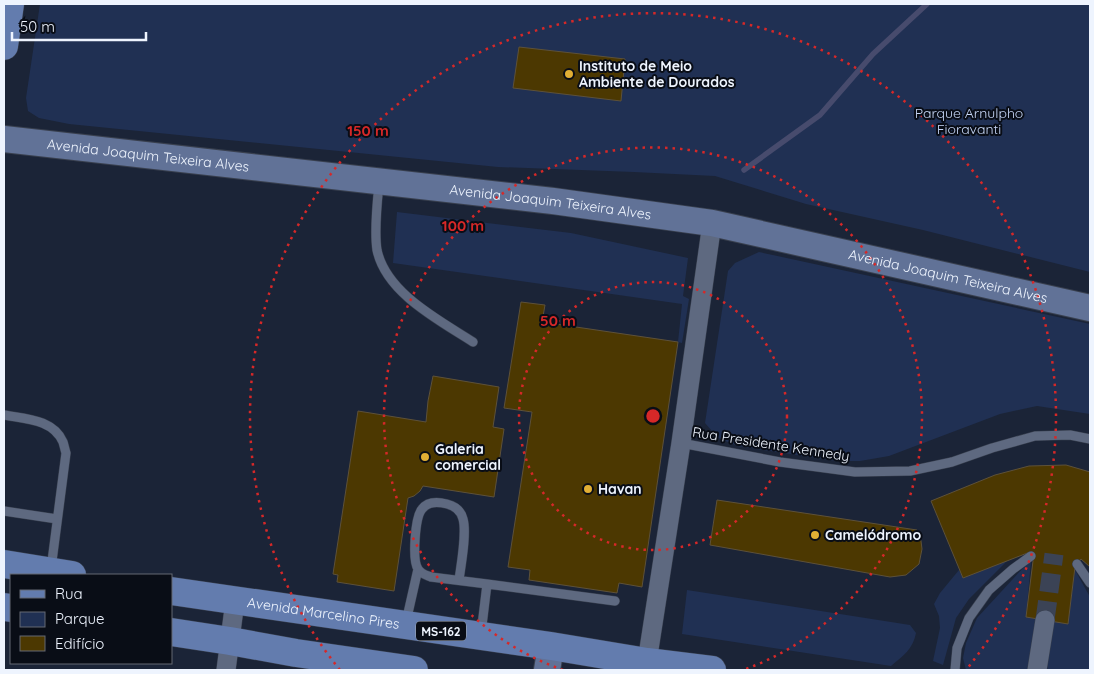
<svg xmlns="http://www.w3.org/2000/svg" width="1094" height="674" font-family="Quicksand,sans-serif">
<style>
.green{fill:#203053}
.lines{fill:none;stroke-linecap:round;stroke-linejoin:round}
.stream{stroke:#474b6d;stroke-width:5.5}
.building{fill:#4c3801;stroke:#5d513a}
.street-tunnel{stroke:#3b4355;stroke-width:19;stroke-dasharray:19 9;stroke-linecap:butt}
.lane-casing{stroke:#39404f;stroke-width:10}
.street-casing{stroke:#39404f;stroke-width:20}
.secondary-casing{stroke:#39404f;stroke-width:28}
.primary-casing{stroke:#39404f;stroke-width:29}
.lane{stroke:#5e6980;stroke-width:9}
.street{stroke:#5e6980;stroke-width:19}
.secondary{stroke:#617297;stroke-width:26}
.primary{stroke:#637cae;stroke-width:28}
.ring{fill:none;stroke:#d62828;stroke-width:2.5;stroke-dasharray:2.5 5}
.poi-dot{fill:#e1af34;stroke:#090d16;stroke-width:2}
.labels{text-anchor:middle;dominant-baseline:central;stroke-width:4;stroke-linejoin:round;paint-order:stroke}
.shield{fill:#090d16;stroke:#a9afb8;stroke-width:1}
.shield-label{font-size:12px;font-weight:bold;fill:#eef4fe}
.poi-label{font-size:14px;font-weight:bold;fill:#eef4fe;stroke:#090d16;text-anchor:start}
.park-label{font-size:14px;fill:#c7d7f7;stroke:#090d16}
.street-label{font-size:14px;fill:#eef4fe;stroke:#090d16}
.centre{fill:#d62828;stroke:#090d16;stroke-width:2.5}
.ring-label{font-size:15px;text-anchor:middle;font-weight:bold;fill:#d62828;stroke:#090d16;stroke-width:4;stroke-linejoin:round;paint-order:stroke}
</style>
<rect width="100%" height="100%" fill="#1b2437"/>
<path class="green" d="M40 4H1090V272L923 230 806 204 715 176 634 172 498 167 69 124 39 118 28 111 26 98Z
M397 212 571 233 688 258 683 296 689 299 682 343 678 342 682 304 393 263Z
M759 252 1090 324V414L1037 406 1000 414 889 456 860 461H837L738 446 718 438 705 423 728 271 735 263Z
M1008 560 969 599 956 618 943 665 933 661 940 628 939 616 934 604 940 593 959 570 963 578Z
M1031 561 1026 617 1038 619 1032 665 1026 670H966L963 658 966 643 977 618 1023 568Z
M1075 570 1090 597V670H1048L1046 665 1052 621 1068 623Z
M687 590 910 625 916 633C913 649 904 655 891 666L682 634Z"/>
<g class="lines">
<path class="stream" d="M744 170 820 115 873 54 927 4"/>
</g>
<path class="building" d="M519 47 625 59 621 101 513 88Z
M521 302 545 305 542 322 678 342 642 587 619 583 617 593 529 580 530 570 508 567 532 412 504 408Z
M433 376 499 387 493 427 504 429 494 497 423 486 420 491 414 496 408 498 394 591 337 582 338 575 333 574 358 411 426 422 428 401Z
M1066 465 1090 472V567L1081 559 1075 567 1068 624 1026 617 1033 561 1030 552 963 578 931 501 995 475 1029 466Z
M717 500 917 530 921 541 922 549 919 564 906 575 890 577 710 545Z"/>
<g class="lines">
<path class="street-tunnel" d="M1045 620 1054 554"/>
<g class="lane-casing">
<path id="lane" d="M379 184C377 204 374 231 377 250 386 293 439 320 473 342
M4 415C25 419 53 419 63 442 64 445 65 450 66 453L51 569
M681 443 780 462 855 472 910 471 952 462 992 448 1035 436 1070 435 1090 439
M4 511 57 519
M1077 564 1090 583
M459 580C461 565 467 533 463 519 461 511 455 506 447 504 439 502 428 501 422 509 415 517 412 560 418 569 421 574 426 575 431 577L487 584
M406 622 418 569
M481 634 487 584 615 601
M955 670 957 648 969 618 989 590 1013 569 1031 556"/>
</g>
<g class="street-casing">
<path id="street" d="M647 662 681 443 712 223
M226 670 235 601
M1037 670 1045 620"/>
</g>
<g class="secondary-casing">
<g id="secondary">
<path id="s1" d="M4 139 553 201 712 223 1090 308"/>
<path d="M547 670 551 646"/>
</g>
</g>
<g class="primary-casing">
<g id="primary">
<path d="M4 46 10 4"/>
<path d="M4 564 72 575"/>
<path id="s2" d="M171 591 551 646 647 662 712 670"/>
<path d="M4 607 11 608"/>
<path d="M171 632 230 641 296 653 414 670"/>
</g>
</g>
<use href="#lane" class="lane"/>
<use href="#street" class="street"/>
<use href="#secondary" class="secondary"/>
<use href="#primary" class="primary"/>
</g>
<g class="ring">
<circle cx="653" cy="416" r="134"/>
<path d="M563 670A269 269 0 1 1 743 670"/>
<path d="M340 670A403 403 0 1 1 966 670"/>
</g>
<g class="poi-dot">
<circle cx="569" cy="74" r="5"/>
<circle cx="425" cy="457" r="5"/>
<circle cx="588" cy="489" r="5"/>
<circle cx="815" cy="535" r="5"/>
</g>
<g class="labels">
<rect class="shield" x="416" y="621.5" width="50" height="19" rx="4"/>
<g class="shield-label">
<text x="441" y="631">MS-162</text>
</g>
<g class="poi-label">
<text x="579" y="66">Instituto de Meio<tspan x="579" dy="16">Ambiente de Dourados</tspan></text>
<text x="435" y="449">Galeria<tspan x="435" dy="16">comercial</tspan></text>
<text x="598" y="489">Havan</text>
<text x="825" y="535">Camelódromo</text>
</g>
<g class="park-label">
<text x="969" y="113">Parque Arnulpho<tspan x="969" dy="16">Fioravanti</tspan></text>
</g>
<g class="street-label">
<text stroke="none"><textPath href="#s1" startOffset="145">Avenida Joaquim Teixeira Alves</textPath></text>
<text stroke="none"><textPath href="#s1" startOffset="550">Avenida Joaquim Teixeira Alves</textPath></text>
<text stroke="none"><textPath href="#s1" startOffset="955">Avenida Joaquim Teixeira Alves</textPath></text>
<text transform="translate(771 444) rotate(9)">Rua Presidente Kennedy</text>
<text stroke="none"><textPath href="#s2" startOffset="154">Avenida Marcelino Pires</textPath></text>
</g>
</g>
<circle cx="653" cy="416" r="8" class="centre"/>
<g class="ring-label">
<text x="368" y="136">150 m</text>
<text x="463" y="231">100 m</text>
<text x="558" y="326">50 m</text>
</g>
<rect width="1094" height="674" fill="none" stroke="#eef4fe" stroke-width="10"/>
<rect x="10" y="574" width="162" height="90" fill="#090d16" stroke="#656973"/>
<rect x="20" y="590" width="25" height="8" fill="#637cae" stroke="#656973"/>
<text x="55" y="599" font-size="15" fill="#eef4fe">Rua</text>
<rect x="20" y="612" width="25" height="15" fill="#203053" stroke="#656973"/>
<text x="55" y="624" font-size="15" fill="#eef4fe">Parque</text>
<rect x="20" y="636" width="25" height="15" fill="#4c3801" stroke="#656973"/>
<text x="55" y="649" font-size="15" fill="#eef4fe">Edifício</text>
<path d="M12 32v8h134v-8" fill="none" stroke="#eef4fe" stroke-width="2.5"/>
<text x="20" y="32" font-size="15" fill="#eef4fe" stroke="#090d16" stroke-width="4" paint-order="stroke">50 m</text>
</svg>
